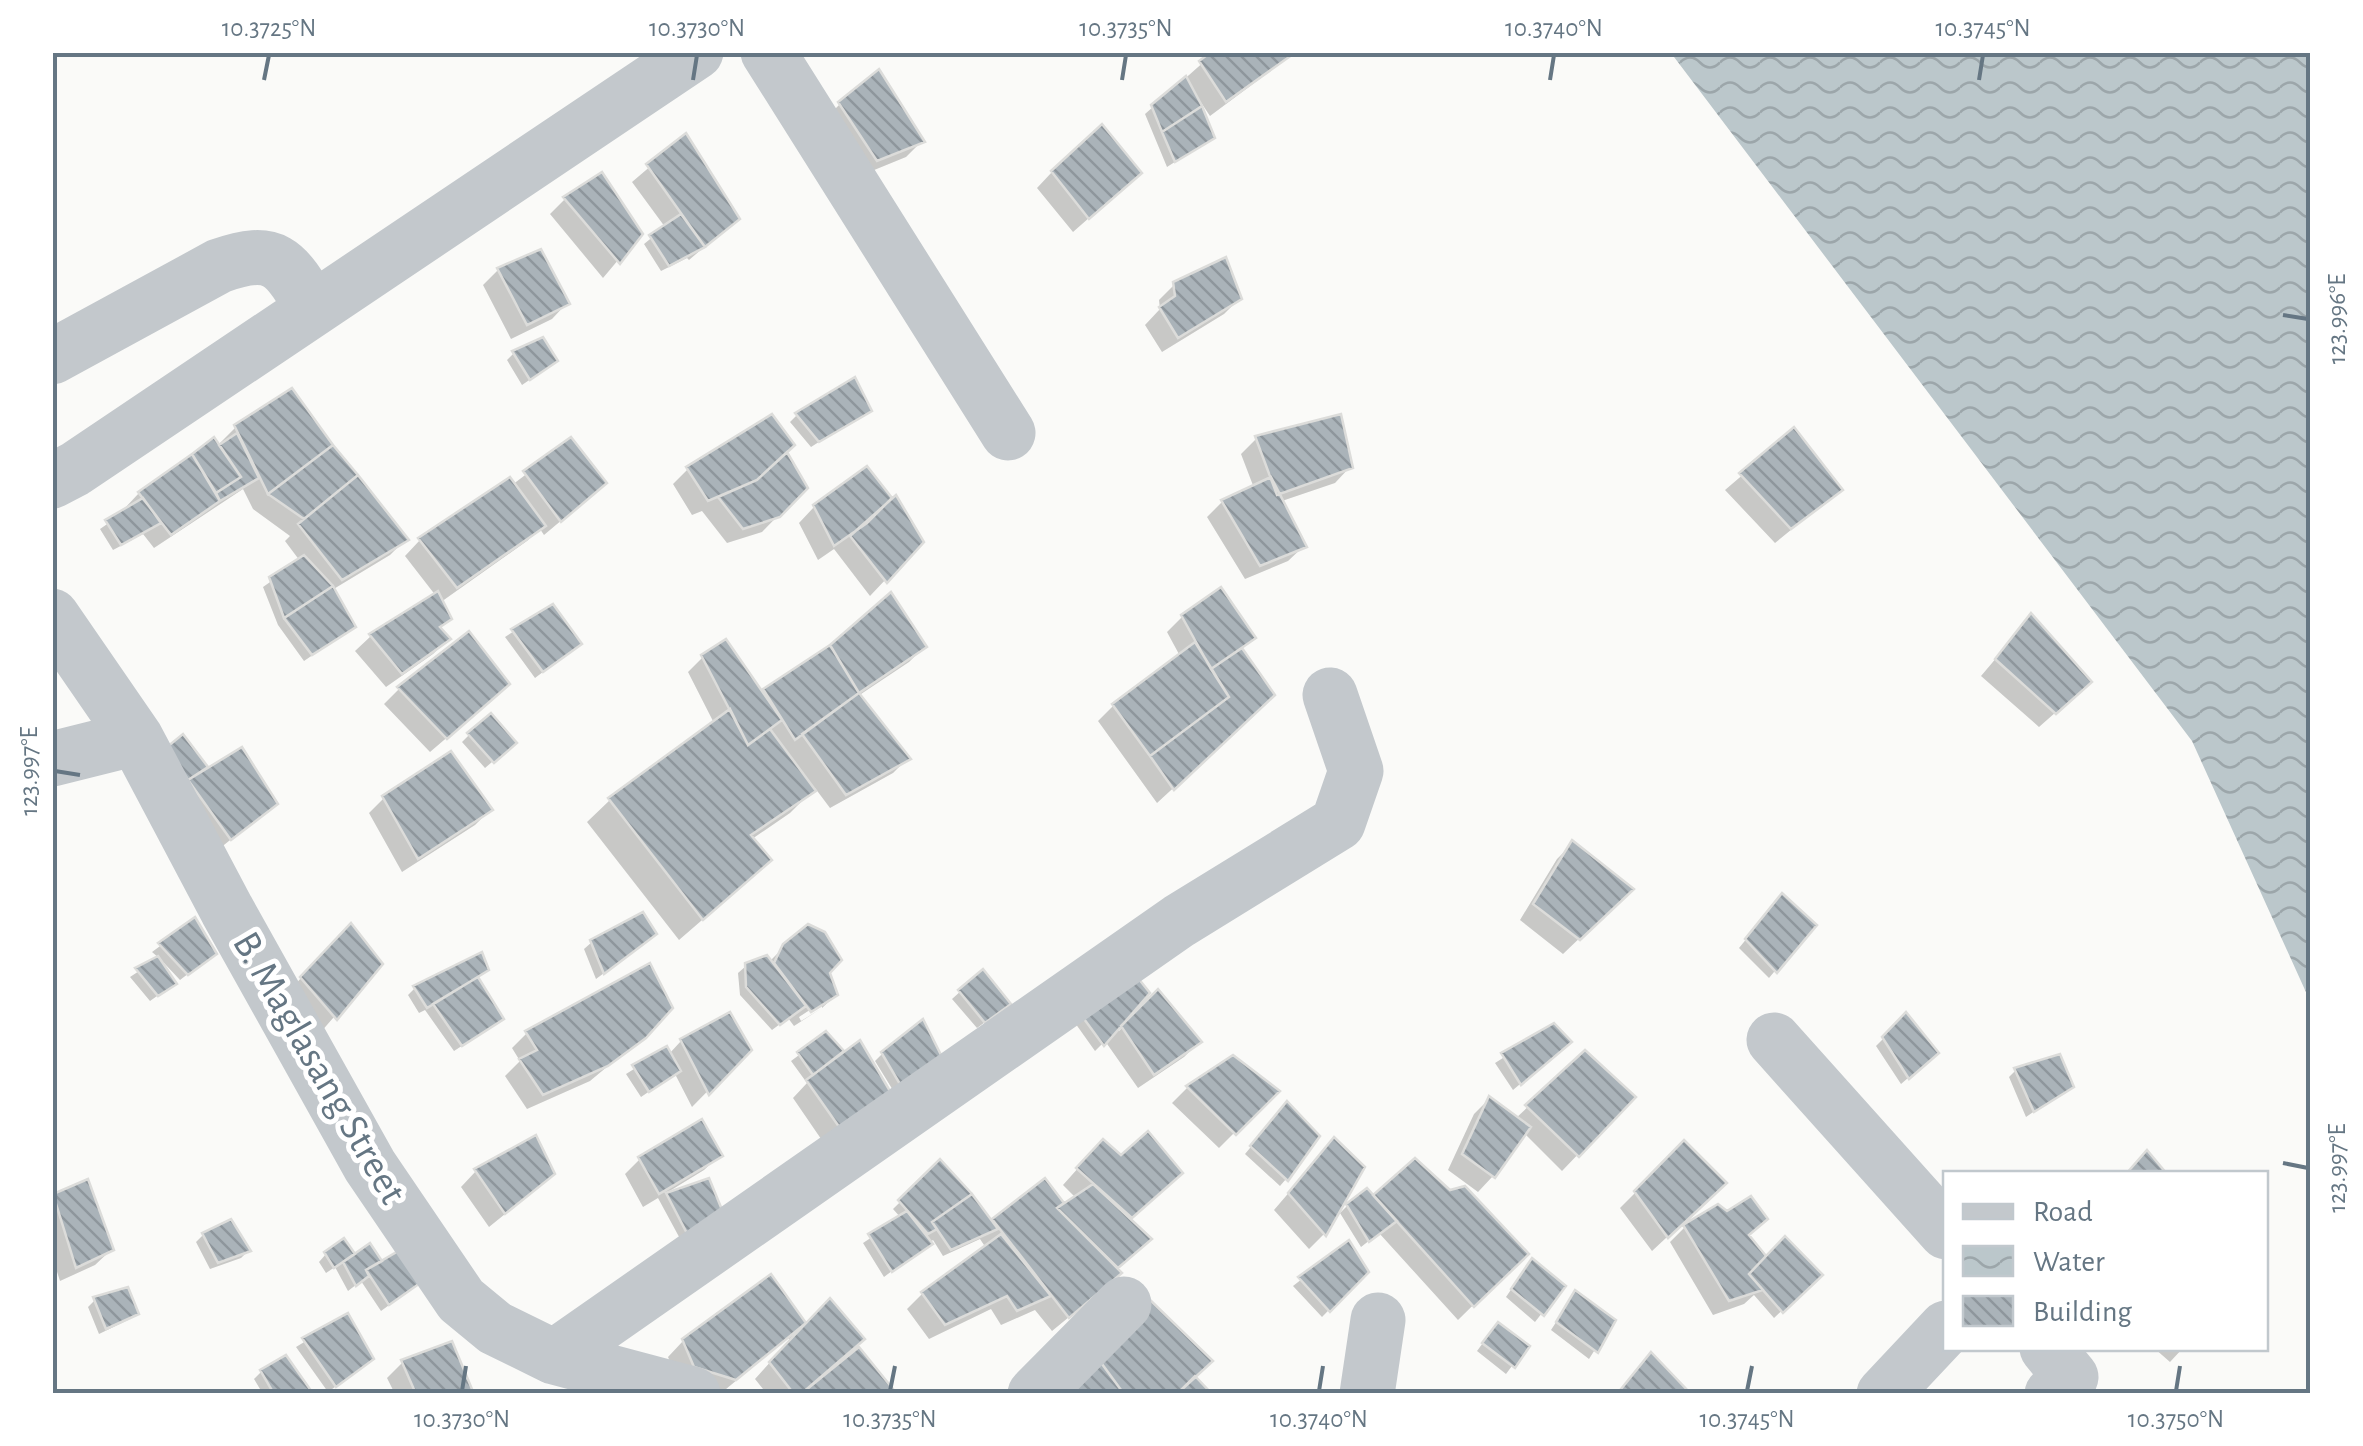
<svg xmlns="http://www.w3.org/2000/svg" width="2363" height="1446" font-family="'Alegreya Sans',sans-serif">
<style>
.water{fill:url(#water-waves)}
.shadow{fill:#0003}
.building{fill:url(#building-back-hatch);stroke:#dcdcda;stroke-width:2.5}
.lines{fill:none;stroke-linecap:round;stroke-linejoin:round}
.minor{stroke:#c3c8cc;stroke-width:55}
.ticks{fill:none;stroke:#657683;stroke-width:4}
.labels{text-anchor:middle;dominant-baseline:central;stroke-width:10;stroke-linejoin:round;paint-order:stroke}
.street-label{font-size:40px;fill:#657683;stroke:#fff}
.neatline{fill:none;stroke:#657683;stroke-width:4}
.ticks-label{font-size:25px;text-anchor:middle;fill:#657683}
</style>
<defs>
<pattern id="water-waves" width="16" height="10" patternUnits="userSpaceOnUse" patternTransform="scale(2.5)"><rect width="16" height="10" fill="#bbc7cb"/><path d="M0 5q4-4 8 0t8 0" fill="none" stroke="#9ca6aa"/></pattern>
<pattern id="building-back-hatch" width="6" height="6" patternUnits="userSpaceOnUse" patternTransform="scale(2.5)"><rect width="6" height="6" fill="#aab3b9"/><path d="M-1 5l2 2M0 0l6 6M5-1l2 2" fill="none" stroke="#8e969c"/></pattern>
</defs>
<rect width="100%" height="100%" fill="#fafaf8"/>
<path class="water" d="M1671 53H2310V1001L2192 741Z"/>
<path class="shadow" d="M1215 52H1296L1210 116 1192 89 1212 138 1167 167 1145 114Z
M840 104 921 142 906 157 862 175 825 119Z
M686 136 737 219 689 260 687 258 661 271 644 244 665 227 632 182Z
M1052 172 1123 188 1073 232 1037 188Z
M601 175 640 234 603 278 550 214 565 199Z
M498 270 567 303 552 319 511 339 483 285Z
M1175 284 1239 299 1224 314 1162 352 1145 325 1160 309 1159 300Z
M514 353 547 368 522 385 507 360Z
M869 410 811 447 790 422 797 415Z
M236 427 331 447 405 540 390 555 332 590 345 633 304 661 278 625 263 587 300 561 285 541 290 536 253 509 243 489 154 548 143 534 113 550 100 529 126 511 124 509 139 493 214 441 225 453 220 443Z
M1794 431 1840 490 1775 543 1725 490Z
M1256 439 1350 467 1335 483 1279 502 1304 546 1288 561 1245 579 1207 517 1222 502 1254 488 1241 454Z
M570 441 588 498 544 535 540 529 527 541 441 602 449 619 438 629 448 639 433 654 386 687 355 651 371 636 436 596 405 556 420 540 512 485Z
M784 453 805 488 762 532 727 543 702 511 692 515 673 484 688 469Z
M867 469 921 542 870 596 834 549 818 560 799 523 814 507Z
M552 607 572 650 535 678 505 637Z
M1182 617 1253 638 1240 650 1257 711 1157 803 1098 721 1113 706 1180 656 1167 632Z
M2031 617 2073 697 2039 727 1981 676Z
M831 647H924L909 662 858 696 908 758 893 773 830 808 815 788 790 813 752 839 746 882 679 940 587 822 610 800 714 723 688 672 703 657 761 693Z
M399 689 492 699 430 752 384 704Z
M469 735 506 750 485 768 462 742Z
M161 756 205 767 196 776 275 804 214 853Z
M384 798 490 810 475 825 402 872 369 813Z
M1572 844 1630 890 1563 954 1520 920 1557 859Z
M1775 904 1813 925 1769 978 1739 948Z
M194 921 214 954 180 980 164 963 161 965 174 984 150 1001 130 977 159 958 152 952Z
M336 941 380 964 320 1033 286 994Z
M647 941 596 979 584 949 592 942Z
M785 946 836 995 822 1008V1002L799 1017 801 1021 822 1008 794 1026 788 1018 772 1030 740 995 738 973 746 966 769 962Z
M486 969 476 978 494 1025 454 1051 425 1010 419 1013 408 995 415 988Z
M982 972 1000 1011 977 1028 952 999Z
M1157 992 1199 1042 1184 1057 1138 1088 1105 1041 1095 1051 1068 1013 1119 1031Z
M1906 1016 1929 1060 1901 1084 1876 1046Z
M1554 1026 1562 1049 1513 1090 1495 1063Z
M527 1033 644 1036 590 1081 527 1109 505 1076 520 1061 512 1048Z
M826 1035 834 1062 893 1103 830 1152 793 1098 807 1083 791 1061Z
M681 1041 748 1050 692 1107 675 1074 641 1097 626 1074 666 1049 669 1054Z
M1585 1053 1633 1097 1562 1171 1524 1133 1493 1176 1478 1192 1448 1170 1474 1114 1489 1099 1515 1119Z
M882 1054 942 1063 899 1100 875 1061Z
M1233 1058 1276 1091 1219 1148 1172 1103 1187 1088Z
M2016 1070 2071 1086 2026 1117 2009 1077Z
M1280 1112 1286 1179 1280 1186 1245 1154Z
M1334 1140 1362 1167 1324 1234 1309 1249 1274 1210Z
M1684 1144 1709 1198 1652 1251 1620 1208Z
M720 1155 704 1170 668 1192 716 1228 684 1246 658 1198 643 1207 625 1174 640 1159Z
M1088 1157 1165 1188 1128 1220 1133 1254 1115 1270 1103 1289 1052 1331 1035 1310 1001 1325 991 1309 929 1339 907 1309 922 1294 986 1248 980 1239 943 1256 933 1240 884 1277 863 1243 901 1218 893 1209 940 1163 991 1224 1044 1181 1063 1206 1076 1198 1063 1185Z
M476 1171 536 1189 489 1227 461 1187Z
M54 1196 111 1250 95 1265 60 1281 52 1256Z
M1373 1199 1525 1254 1458 1320 1379 1233 1361 1247 1340 1213 1347 1206Z
M1727 1214 1766 1260 1819 1275 1774 1318 1754 1295 1744 1304 1713 1315 1670 1242 1685 1227Z
M203 1235 248 1251 241 1258 210 1269 196 1242Z
M1348 1243 1366 1272 1322 1317 1293 1286Z
M326 1254 381 1264 422 1281 381 1311 361 1281 348 1291 335 1267 326 1273 319 1262Z
M1525 1269 1563 1286 1535 1322 1506 1297Z
M771 1277 806 1327 855 1346 894 1394H767L755 1379 790 1340 788 1338 720 1394 679 1382 668 1357 683 1341Z
M1575 1293 1613 1321 1589 1359 1551 1330Z
M95 1300 136 1313 128 1320 99 1334 88 1307Z
M347 1316 364 1366 328 1392 296 1347Z
M1491 1332 1526 1347 1506 1374 1477 1351Z
M2154 1348H2183L2170 1362Z
M403 1362 471 1394H395L387 1378Z
M261 1372 309 1392 263 1394 254 1379Z"/>
<path class="building" d="M1211 52H1296L1226 102 1199 61Z
M879 69 925 142 877 161 838 102Z
M1186 76 1202 106 1162 132 1151 105Z
M1202 106 1215 138 1175 162 1162 132Z
M1102 124 1142 173 1089 219 1051 171Z
M686 133 740 219 705 247 646 164Z
M602 172 643 234 620 264 563 197Z
M681 214 705 247 669 266 649 235Z
M541 249 570 304 527 325 497 268Z
M1226 257 1242 299 1178 338 1159 307 1175 296 1173 282Z
M543 337 558 361 530 380 512 351Z
M855 377 872 411 819 442 795 413Z
M292 388 333 445 268 494 234 425Z
M772 414 795 445 757 480 708 501 686 467Z
M1341 414 1353 468 1277 495 1255 436Z
M1794 427 1843 490 1791 529 1739 473Z
M237 433 259 478 220 501 216 493 241 477 219 445Z
M214 437 241 477 216 493 192 454Z
M571 437 607 483 561 522 523 471Z
M333 445 358 475 304 519 268 494Z
M787 452 808 488 780 517 743 529 718 497 757 480Z
M192 454 220 501 171 535 138 492Z
M867 466 892 498 867 523 834 546 813 505Z
M358 475 409 540 342 580 298 524Z
M510 477 546 526 457 588 418 538Z
M1271 477 1307 547 1260 566 1221 500Z
M896 495 924 542 887 583 850 536Z
M143 498 161 523 121 545 105 520Z
M304 555 333 586 284 618 269 577Z
M333 586 356 627 312 655 284 618Z
M1221 587 1256 638 1211 669 1181 615Z
M438 591 452 619 440 627 451 639 402 674 369 634Z
M891 592 927 647 859 693 830 645Z
M553 604 582 644 543 672 511 629Z
M2031 613 2092 682 2056 714 1995 659Z
M469 631 510 684 447 739 397 687Z
M726 639 782 720 748 745 701 655Z
M1195 642 1229 697 1150 756 1112 704Z
M830 645 859 693 795 740 763 689Z
M1242 648 1275 695 1174 790 1150 756 1229 697 1211 669Z
M859 693 911 759 846 795 802 734Z
M730 709 748 745 770 729 816 791 751 835 772 860 703 920 608 798Z
M491 713 517 743 494 763 467 733Z
M183 734 208 767 188 780 167 747Z
M242 747 278 804 231 840 188 780Z
M451 751 493 810 418 859 382 796Z
M1572 840 1634 889 1580 940 1533 904Z
M1782 893 1817 925 1777 973 1745 939Z
M643 912 657 934 604 974 590 940Z
M195 917 217 954 188 975 158 943Z
M351 923 383 964 337 1020 300 977Z
M808 924 825 932 842 960 830 973 838 995 811 1012 774 963 783 944Z
M482 952 489 970 427 1008 413 986Z
M767 955 806 1006 780 1025 746 987 745 963Z
M158 956 177 984 158 996 135 968Z
M650 963 673 1008 646 1038 608 1066 543 1095 519 1059 537 1050 525 1031Z
M1130 968 1150 993 1104 1046 1073 1004Z
M983 969 1011 1004 985 1023 958 990Z
M478 977 504 1019 462 1046 433 1004Z
M1158 989 1202 1042 1154 1075 1121 1026Z
M730 1012 752 1050 709 1095 680 1039Z
M1906 1012 1939 1053 1909 1079 1882 1037Z
M923 1019 945 1063 907 1096 881 1052Z
M1554 1023 1572 1042 1521 1085 1501 1053Z
M826 1031 844 1051 813 1075 797 1052Z
M860 1040 897 1103 847 1138 806 1080Z
M667 1046 681 1071 649 1092 632 1065Z
M1585 1050 1636 1097 1579 1157 1525 1105Z
M2060 1054 2074 1087 2034 1112 2014 1068Z
M1233 1055 1280 1091 1236 1135 1186 1086Z
M1489 1096 1531 1127 1495 1178 1462 1154Z
M1287 1101 1320 1136 1288 1181 1250 1146Z
M702 1119 723 1156 659 1194 638 1157Z
M1148 1131 1183 1173 1132 1218 1076 1168 1103 1139 1121 1155Z
M536 1135 555 1174 505 1214 474 1169Z
M1334 1137 1365 1167 1326 1236 1288 1193Z
M1684 1140 1727 1183 1668 1238 1634 1191Z
M2147 1150 2167 1174H2126Z
M1415 1158 1450 1190 1465 1186 1529 1254 1474 1307 1373 1195Z
M940 1159 972 1194 932 1222 937 1229 928 1234 898 1200Z
M709 1178 727 1222 691 1241 666 1193Z
M1045 1178 1064 1203 1057 1208 1122 1273 1069 1318 992 1219Z
M88 1179 114 1250 76 1268 53 1194Z
M1093 1184 1152 1239 1118 1268 1057 1208Z
M1367 1188 1397 1221 1369 1242 1346 1204Z
M972 1194 998 1229 951 1250 932 1222Z
M1751 1196 1768 1219 1749 1235 1766 1256 1749 1274 1763 1290 1729 1301 1683 1225 1718 1204 1727 1211Z
M907 1211 933 1244 892 1272 868 1234Z
M231 1219 251 1251 218 1263 202 1233Z
M1001 1234 1051 1296 1017 1311 1007 1296 945 1325 921 1292Z
M1785 1236 1823 1275 1783 1313 1749 1274Z
M344 1238 355 1254 334 1268 324 1252Z
M1349 1240 1369 1272 1330 1312 1298 1277Z
M370 1243 382 1261 366 1270 369 1276 356 1286 343 1262Z
M412 1243 433 1274 389 1305 366 1270Z
M1532 1258 1566 1286 1544 1316 1511 1289Z
M771 1274 806 1323 736 1380 694 1367 682 1339Z
M128 1287 139 1314 106 1329 93 1297Z
M1575 1290 1616 1320 1598 1353 1556 1322Z
M1147 1297 1213 1361 1177 1394H1124L1094 1353Z
M830 1298 865 1339 801 1394H794L769 1362Z
M348 1313 374 1359 336 1387 302 1338Z
M1498 1322 1530 1346 1515 1368 1482 1343Z
M452 1341 474 1394H416L401 1360Z
M859 1347 897 1394H801Z
M1651 1352 1691 1394H1617Z
M1094 1353 1124 1394H1041Z
M286 1355 312 1392 274 1394 260 1370Z
M1195 1376 1212 1394H1177Z"/>
<g class="lines">
<path class="minor" d="M768 52 1008 433
M52 357 219 266C276 246 285 262 313 309
M52 481 75 469 696 52
M52 616 136 738 227 910 370 1166 461 1300 495 1328 554 1357 693 1394
M52 759 136 738
M1774 1040 1946 1232
M2047 1348 2071 1377 2052 1394
M554 1357 1179 921 1338 823 1356 771 1330 695
M1035 1394 1124 1304
M1367 1394 1378 1320
M1884 1394 1946 1328"/>
</g>
<path class="ticks" d="M264 80 269 55M693 80 697 55M1122 80 1126 55M1550 80 1554 55M1979 80 1983 55M2283 315 2308 319M55 771 80 775M2283 1163 2308 1168M462 1391 466 1366M890 1391 895 1366M1319 1391 1323 1366M1747 1391 1752 1366M2176 1391 2180 1366"/>
<g class="labels">
<g class="street-label">
<text transform="translate(319 1068) rotate(60)">B. Maglasang Street</text>
</g>
</g>
<rect width="2363" height="1446" fill="none" stroke="#ffffff" stroke-width="110"/>
<rect x="1943" y="1171" width="325" height="180" fill="#ffffff" stroke="#c1c8cd" stroke-width="2.5"/>
<rect x="1963" y="1204" width="50" height="15" fill="#c3c8cc" stroke="#c1c8cd" stroke-width="2.5"/>
<text x="2033" y="1221" font-size="30" fill="#657683">Road</text>
<rect x="1963" y="1246" width="50" height="30" fill="url(#water-waves)" stroke="#c1c8cd" stroke-width="2.5"/>
<text x="2033" y="1271" font-size="30" fill="#657683">Water</text>
<rect x="1963" y="1296" width="50" height="30" fill="url(#building-back-hatch)" stroke="#c1c8cd" stroke-width="2.5"/>
<text x="2033" y="1321" font-size="30" fill="#657683">Building</text>
<rect x="55" y="55" width="2253" height="1336" class="neatline"/>
<g class="ticks-label">
<text x="269" y="36">10.3725°N</text>
<text x="697" y="36">10.3730°N</text>
<text x="1126" y="36">10.3735°N</text>
<text x="1554" y="36">10.3740°N</text>
<text x="1983" y="36">10.3745°N</text>
<text transform="translate(2336 319) rotate(-90)" y="9">123.996°E</text>
<text transform="translate(28 771) rotate(-90)" y="9">123.997°E</text>
<text transform="translate(2336 1168) rotate(-90)" y="9">123.997°E</text>
<text x="462" y="1427">10.3730°N</text>
<text x="890" y="1427">10.3735°N</text>
<text x="1319" y="1427">10.3740°N</text>
<text x="1747" y="1427">10.3745°N</text>
<text x="2176" y="1427">10.3750°N</text>
</g>
</svg>
